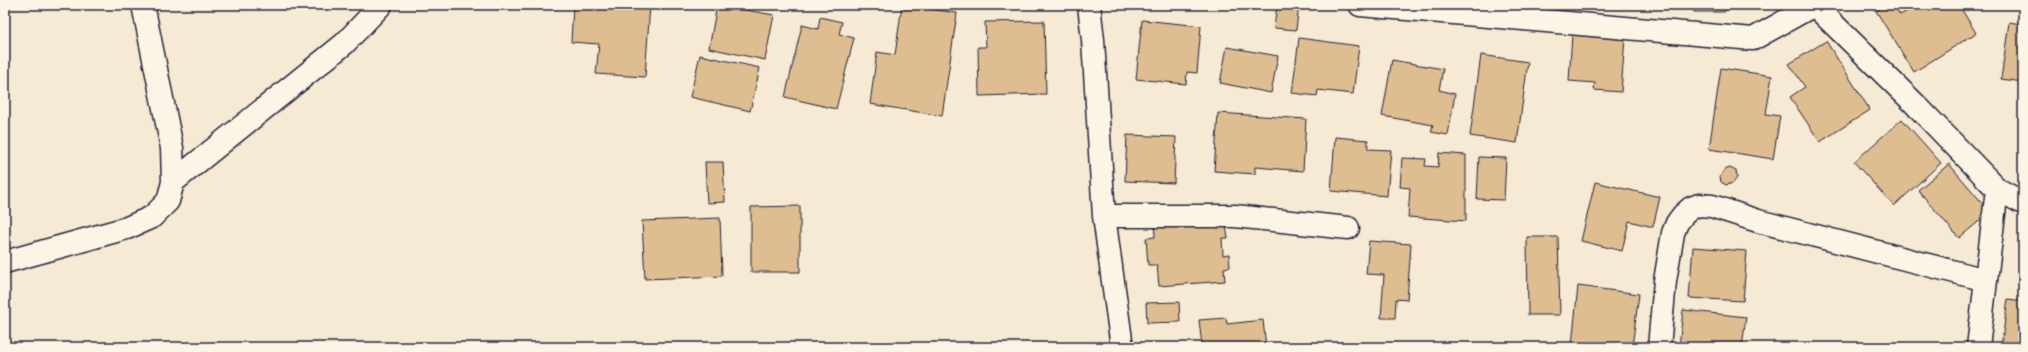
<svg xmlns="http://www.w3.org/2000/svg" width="2028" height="352" font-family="'Playpen Sans',sans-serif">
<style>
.building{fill:#debd91;stroke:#22223b}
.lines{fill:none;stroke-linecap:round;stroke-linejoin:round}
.street-casing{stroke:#22223b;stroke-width:25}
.street{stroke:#fcf5e5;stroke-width:22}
</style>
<rect width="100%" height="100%" fill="#f6ead4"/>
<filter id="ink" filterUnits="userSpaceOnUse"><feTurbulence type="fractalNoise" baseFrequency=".025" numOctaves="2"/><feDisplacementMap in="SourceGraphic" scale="8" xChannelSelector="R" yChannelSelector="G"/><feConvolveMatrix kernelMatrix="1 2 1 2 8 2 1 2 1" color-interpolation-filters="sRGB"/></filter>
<g filter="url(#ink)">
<path class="building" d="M573 5H650L645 77 596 74 599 44 571 42Z
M717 5 774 15 765 60 709 48Z
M902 5 957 13 942 116 870 104 877 52 895 55Z
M1277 5H1299L1296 30 1274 28Z
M1688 5H1733L1724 12H1694Z
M1885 5H1894L1900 15 1907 11 1904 5H1959L1976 33 1914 72 1876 11Z
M2023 12V82L2001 79 2009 22 2021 24Z
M820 17 842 22 839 34 854 38 836 109 785 97 802 25 818 29Z
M1142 20 1201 26 1197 73 1187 72 1186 84 1136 79Z
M1044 21 1046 94 979 96 978 47H986L985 22Z
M1572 34 1625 38 1621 92 1594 90 1595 83 1569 81Z
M1299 38 1359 46 1353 94 1318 90 1317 96 1292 93Z
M1826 41 1870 110 1820 142 1790 97 1805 87 1789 64Z
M1227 47 1278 56 1271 93 1220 83Z
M700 55 760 68 750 111 690 97Z
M1481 55 1528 62 1517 143 1470 136Z
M1392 60 1443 69 1439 90 1455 94 1448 135 1431 132 1433 125 1382 116Z
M1721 68 1772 76 1766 114 1780 116 1773 159 1709 149Z
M1218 113 1306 119 1303 171 1255 167V174L1214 171Z
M1902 119 1941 163 1894 206 1854 162Z
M1127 135 1176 137 1174 183 1125 181Z
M1335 137 1368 140V149L1391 150 1387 196 1331 191Z
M1439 153 1466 155V221L1408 217 1410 188 1400 187 1402 158 1426 159 1425 166 1438 167Z
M1479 157 1506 158 1504 200 1477 199Z
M705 162H723L725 202 707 203Z
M1949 164 1990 212 1959 238 1918 190Z
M1730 168 1736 171 1737 178 1733 183 1726 185 1721 182 1720 177 1724 170Z
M1595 182 1660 197 1653 227 1629 221 1622 251 1581 241Z
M800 206V272H751V207Z
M720 218 722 276 645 279 642 221Z
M1154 219 1226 226 1228 238H1222L1223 255 1229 254 1230 267 1224 268 1225 281 1159 286 1157 265H1148L1146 238 1155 237Z
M1527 237H1558L1560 315H1528Z
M1369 241 1411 244 1407 300 1396 299 1395 318H1381L1384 275 1366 274Z
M1693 247 1747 251 1743 301 1689 298Z
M1578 286 1639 294 1632 347 1572 345Z
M2008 299 2023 301V347H2001Z
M1179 302 1180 322 1147 323 1146 303Z
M1683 310 1746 317 1742 347H1679Z
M1226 318 1227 324 1263 320 1266 347H1197L1202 346 1199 320Z
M1332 344 1390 347H1332Z"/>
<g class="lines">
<g class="street-casing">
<path id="street" d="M1089 5 1093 40 1104 216 1122 347
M1360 5 1753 39 1814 5
M1814 5 1916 105 1997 189 2023 203
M173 182 344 44 381 5
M1104 216H1235L1348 228
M5 262 127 228 152 217 168 201 173 182 172 148 143 5
M1659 347 1665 281 1673 233 1677 223 1683 215 1691 208 1699 205 1712 206 1758 221 1986 280
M1978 347 1997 189"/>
</g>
<use href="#street" class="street"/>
</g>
</g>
<rect width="2028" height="352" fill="none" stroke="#fcf5e5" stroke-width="20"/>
<rect x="10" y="10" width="2008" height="332" fill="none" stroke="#22223b" stroke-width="1.5" filter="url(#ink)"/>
</svg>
